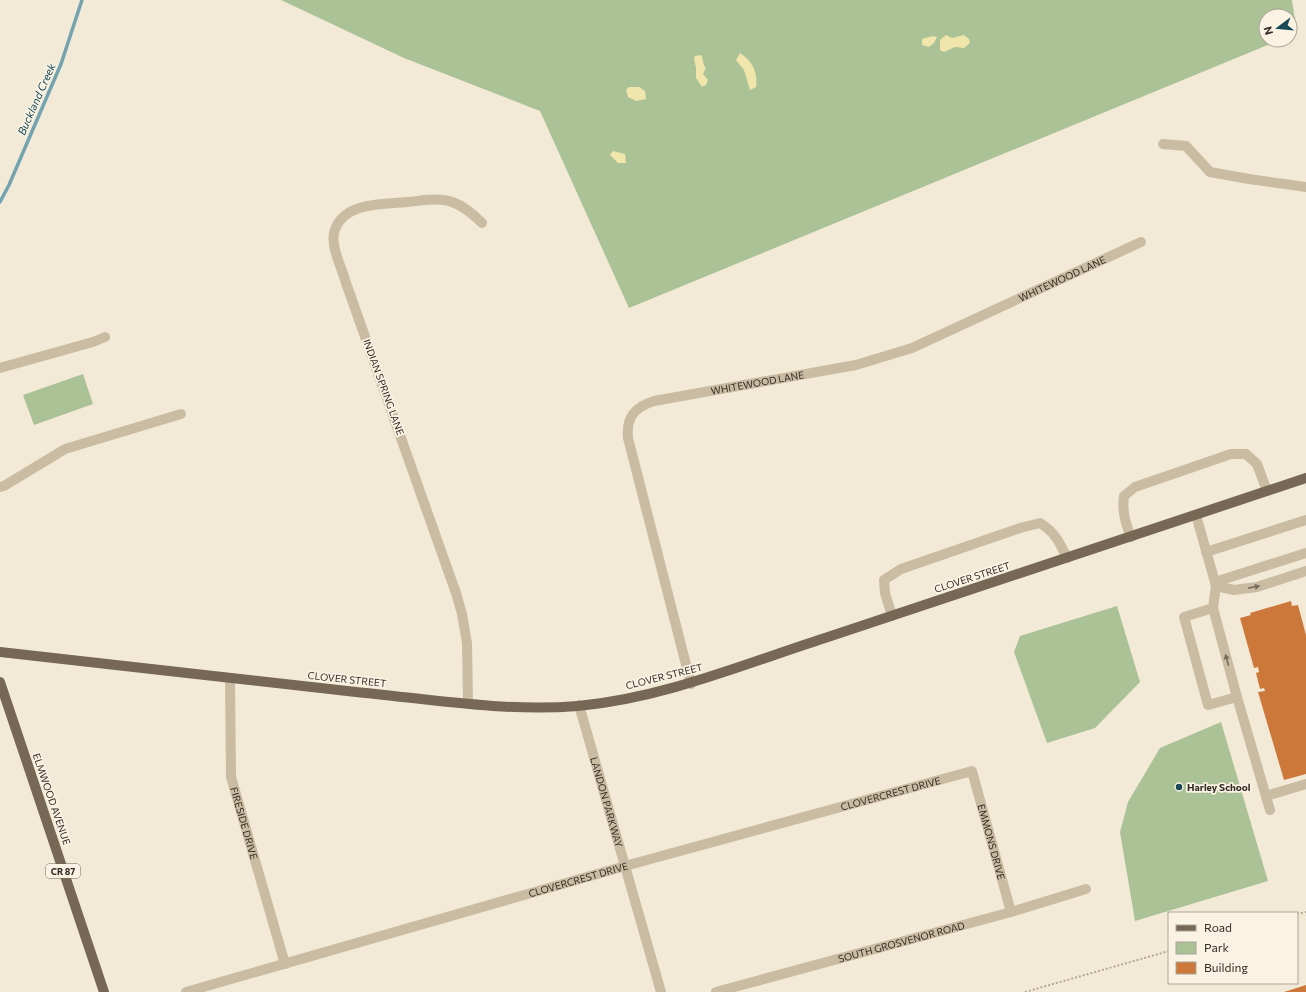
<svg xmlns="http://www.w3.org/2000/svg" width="1306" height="992" font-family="Commissioner,sans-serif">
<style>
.green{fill:#abc196}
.sand{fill:#f0e5ab}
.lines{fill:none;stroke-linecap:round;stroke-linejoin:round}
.stream{stroke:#74a3b0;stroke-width:3.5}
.building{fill:#cc783b}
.path{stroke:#b6a68d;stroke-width:2;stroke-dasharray:2 2;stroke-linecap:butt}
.minor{stroke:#cabca2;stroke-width:10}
.major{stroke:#776755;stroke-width:10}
.oneway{fill:#786d5d}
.poi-dot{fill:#194857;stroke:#faf3e3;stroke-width:1.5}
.labels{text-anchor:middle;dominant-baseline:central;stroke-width:3.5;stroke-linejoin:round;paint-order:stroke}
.shield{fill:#faf3e3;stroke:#6f685e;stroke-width:1}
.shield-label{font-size:9px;font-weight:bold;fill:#342d25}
.street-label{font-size:10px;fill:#342d25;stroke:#faf3e3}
.poi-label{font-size:10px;font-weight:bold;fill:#342d25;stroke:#faf3e3;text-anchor:start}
.water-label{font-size:11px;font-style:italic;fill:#194857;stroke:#faf3e3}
</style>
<rect width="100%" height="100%" fill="#f2ead7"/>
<path class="green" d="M281 0H1292L1297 33 1290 36V16H1266V40H1280L629 308 540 111 404 58Z
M83 374 93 404 34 425 23 395Z
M1117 606 1140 682 1095 728 1047 743 1014 652 1020 636Z
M1221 722 1268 881 1135 921 1120 832 1128 802 1160 748Z"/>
<path class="sand" d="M946 35 952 38 964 35 969 39 970 43 964 48 955 47 944 52 940 50V40Z
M933 36 937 37 934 43 929 47 922 45V39Z
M740 53C753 61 758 73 756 87L750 90 744 70 736 60Z
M701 55C704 59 702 64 706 68L703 74 708 80 706 85 702 87 696 78V68L694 59 695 56Z
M629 87H639L645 91 646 99 636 101 628 97 626 90Z
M613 151 625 154 626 163H618L610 155Z"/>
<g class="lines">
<path class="stream" d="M0 202 9 185 61 64 82 0"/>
</g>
<path class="building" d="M1291 601 1292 606 1298 605 1306 635V774L1284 780 1258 692 1265 691 1264 688 1260 689 1256 673 1259 672 1258 667 1254 668 1240 618 1251 615 1250 613Z
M1306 985V992H1284Z"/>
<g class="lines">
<path class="path" d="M1297 914 1306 912
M1025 992 1169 951"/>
<g class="minor">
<path d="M1163 144 1186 146 1210 172 1249 179 1306 187"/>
<path d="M0 368 93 342 105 337"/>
<path d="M0 487 4 486 65 449 181 414"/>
<path d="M1196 515 1216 586 1213 608 1237 697 1270 810"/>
<path d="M1131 537C1125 522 1122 511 1124 496L1135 487 1231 454H1246L1257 464 1267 491"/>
<path d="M1206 552 1306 520"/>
<path d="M1215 582 1306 553"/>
<path d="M1216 586 1234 590 1257 587 1306 571"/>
<path d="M1213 608 1184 617 1208 705 1237 697"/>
<path d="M892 616 885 593 884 580 901 569 1020 528 1040 523C1055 532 1060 543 1067 558"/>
<path id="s1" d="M230 678 231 777 285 964"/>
<path id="s2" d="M691 684 628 438C626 417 635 407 654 401L856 365 912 348 1141 242"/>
<path d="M468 703 467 643 462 614 456 593 346 283C342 268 331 248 334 233 341 202 383 204 407 202 419 201 432 198 444 200 459 202 471 212 482 223"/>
<path id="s3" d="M579 705 661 992"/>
<path d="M1266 796 1306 784"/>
<path id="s4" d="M186 992 625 866 972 771 1011 912"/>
<path id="s5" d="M716 992 1011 912 1086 889"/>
</g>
<path class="major" d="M0 652C119 665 237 679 356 692 429 699 504 712 578 706 664 698 744 664 825 638 986 586 1146 532 1306 478
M0 682 104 992"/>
</g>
<defs><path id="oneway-solid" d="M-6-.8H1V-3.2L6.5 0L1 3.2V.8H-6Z"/></defs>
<g class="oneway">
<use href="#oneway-solid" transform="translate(1254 587) rotate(-11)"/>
<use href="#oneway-solid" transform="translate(1227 660) rotate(-105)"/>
</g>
<circle class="poi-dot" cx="1179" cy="787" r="4"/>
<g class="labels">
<rect class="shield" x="46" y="864" width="34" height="14" rx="3"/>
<g class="shield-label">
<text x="63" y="871">CR 87</text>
</g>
<g class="street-label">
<text stroke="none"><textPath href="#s2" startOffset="733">WHITEWOOD LANE</textPath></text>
<text stroke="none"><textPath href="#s2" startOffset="409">WHITEWOOD LANE</textPath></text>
<text transform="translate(384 387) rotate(70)">INDIAN SPRING LANE</text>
<text transform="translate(972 577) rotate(-18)">CLOVER STREET</text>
<text transform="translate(664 676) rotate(-14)">CLOVER STREET</text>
<text transform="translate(347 679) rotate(6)">CLOVER STREET</text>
<text stroke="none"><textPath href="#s4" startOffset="732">CLOVERCREST DRIVE</textPath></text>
<text transform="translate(52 799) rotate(71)">ELMWOOD AVENUE</text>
<text stroke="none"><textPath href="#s3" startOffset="101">LANDON PARKWAY</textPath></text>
<text stroke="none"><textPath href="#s1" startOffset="147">FIRESIDE DRIVE</textPath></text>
<text stroke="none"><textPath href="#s4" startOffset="890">EMMONS DRIVE</textPath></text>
<text stroke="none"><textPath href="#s4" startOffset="408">CLOVERCREST DRIVE</textPath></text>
<text stroke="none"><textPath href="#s5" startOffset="192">SOUTH GROSVENOR ROAD</textPath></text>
</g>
<g class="poi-label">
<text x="1187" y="787">Harley School</text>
</g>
<g class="water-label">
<text transform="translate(36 99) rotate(-66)">Buckland Creek</text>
</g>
</g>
<rect x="1168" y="912" width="130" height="72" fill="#faf3e3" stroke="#aba497"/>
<rect x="1176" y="925" width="20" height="6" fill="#776755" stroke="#aba497"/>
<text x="1204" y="932" font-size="12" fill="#342d25">Road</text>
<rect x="1176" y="942" width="20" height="12" fill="#abc196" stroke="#aba497"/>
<text x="1204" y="952" font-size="12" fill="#342d25">Park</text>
<rect x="1176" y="962" width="20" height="12" fill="#cc783b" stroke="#aba497"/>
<text x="1204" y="972" font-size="12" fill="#342d25">Building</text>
<g transform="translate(1278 28) rotate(254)"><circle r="19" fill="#faf3e3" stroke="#aba497"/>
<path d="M0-3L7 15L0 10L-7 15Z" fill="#194857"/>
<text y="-6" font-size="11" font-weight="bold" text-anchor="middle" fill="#342d25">N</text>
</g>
</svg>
